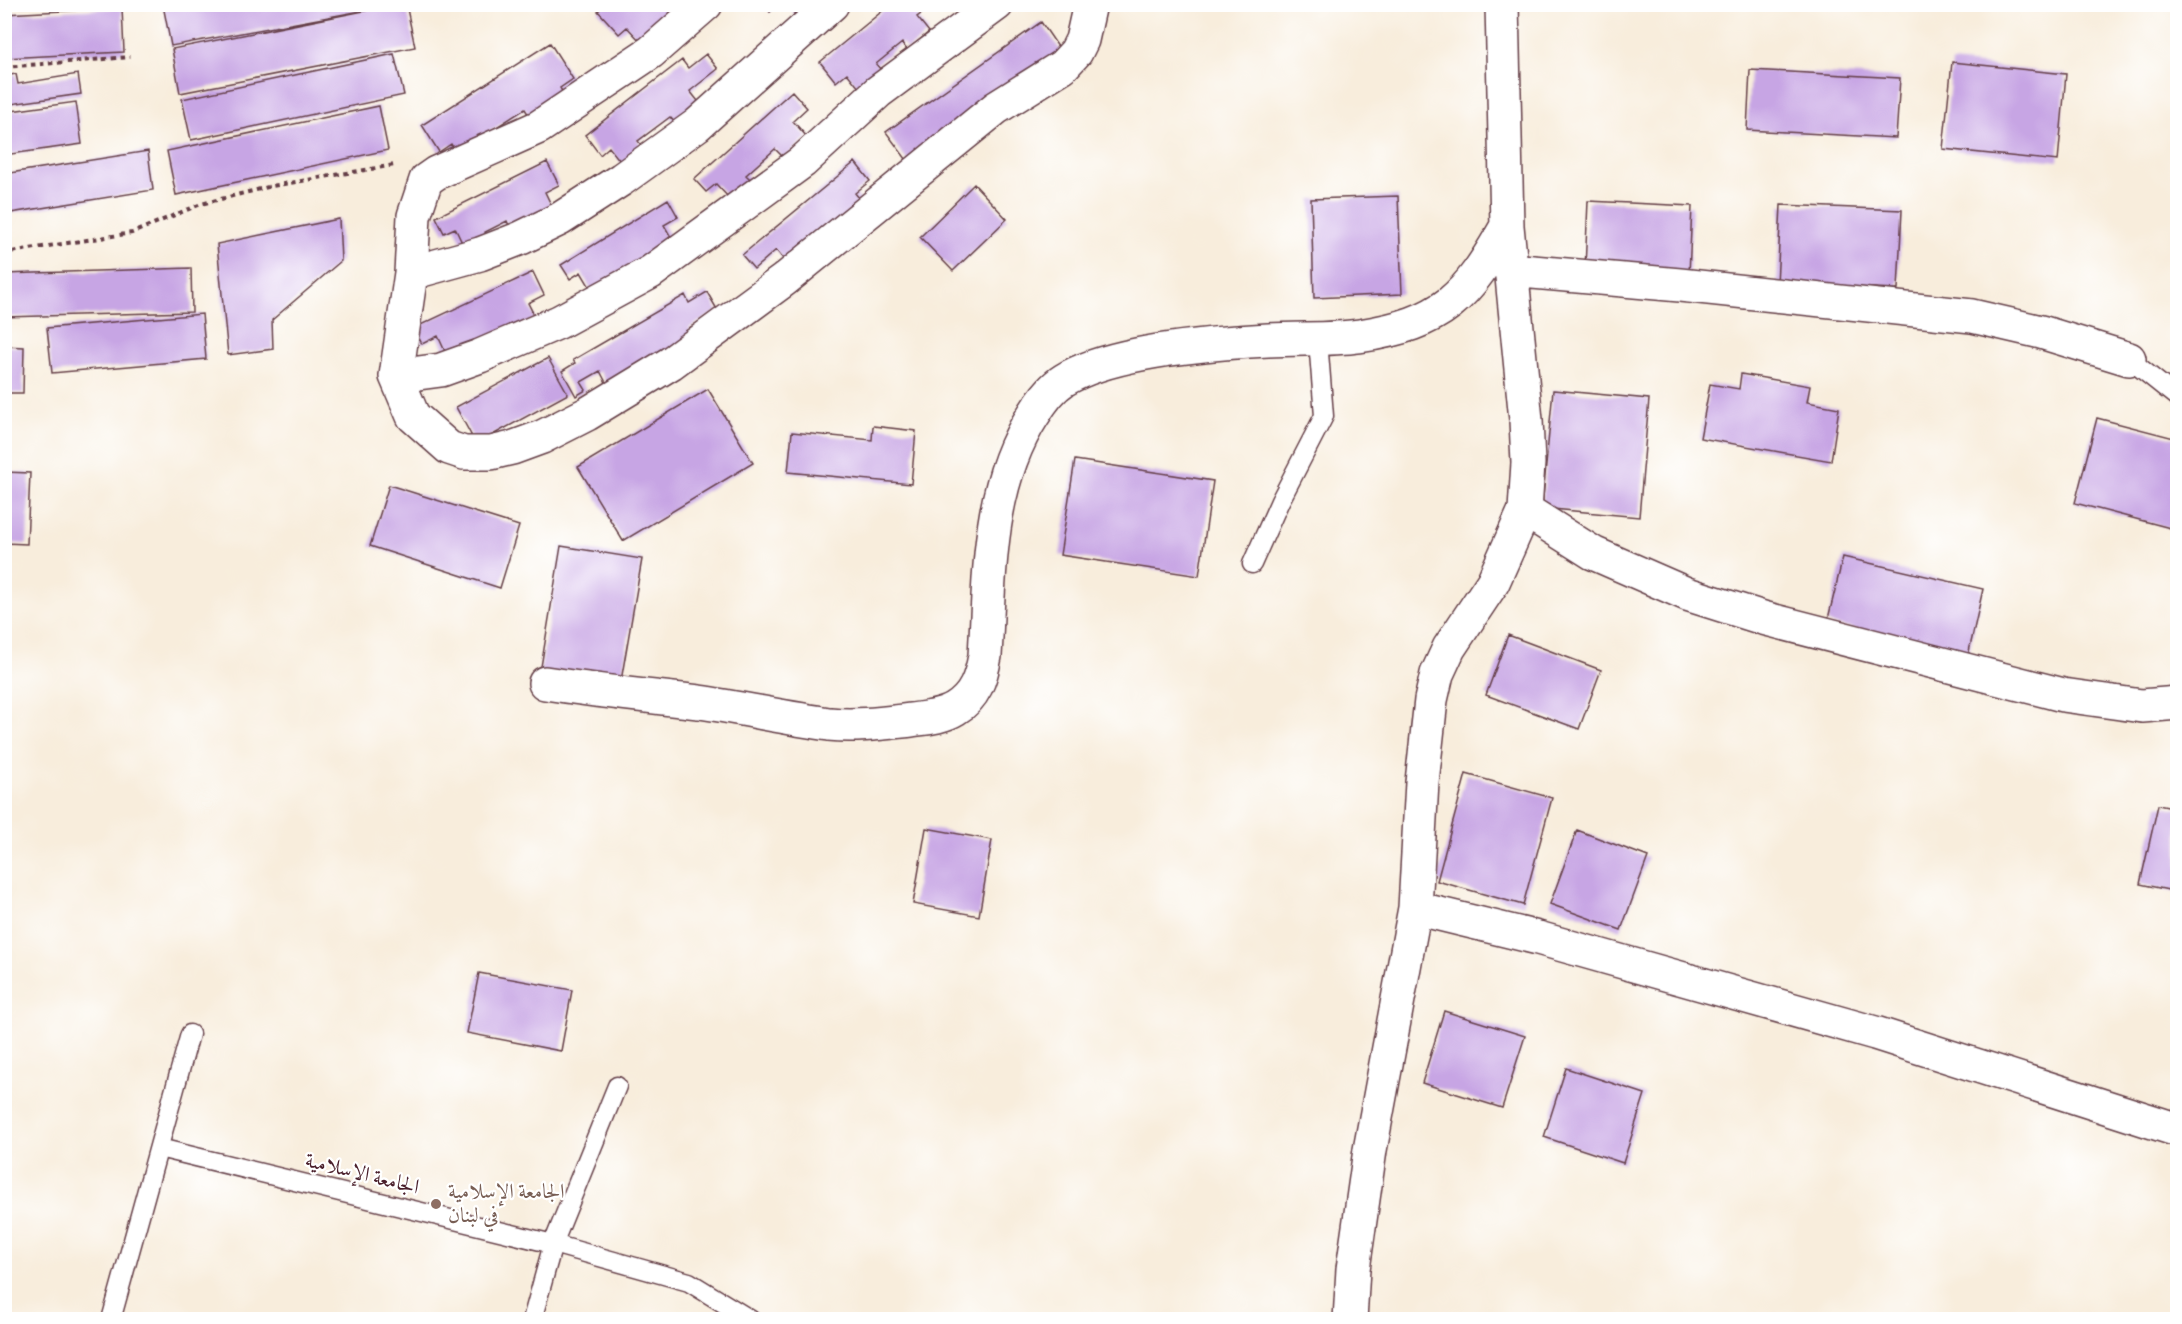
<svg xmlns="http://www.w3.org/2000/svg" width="2182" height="1324" font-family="'IM FELL DW Pica',Amiri,serif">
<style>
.building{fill:#c7a5e4}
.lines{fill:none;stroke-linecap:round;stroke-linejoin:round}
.lane-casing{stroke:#643e46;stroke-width:21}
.street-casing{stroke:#643e46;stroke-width:36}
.path{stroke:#643e46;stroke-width:4;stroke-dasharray:4.5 4.5;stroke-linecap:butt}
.lane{stroke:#fff;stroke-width:18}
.street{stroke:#fff;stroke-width:33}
.education-dot{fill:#8d6e63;stroke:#fff;stroke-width:2}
.labels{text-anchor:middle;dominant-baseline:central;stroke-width:4.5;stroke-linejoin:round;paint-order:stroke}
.street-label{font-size:21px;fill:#4a1f2b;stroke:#fff}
.education-label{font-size:21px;fill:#785e54;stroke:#fff;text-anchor:start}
</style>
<rect width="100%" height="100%" fill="#fff"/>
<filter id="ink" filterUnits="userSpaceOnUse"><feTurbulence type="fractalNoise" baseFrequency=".0167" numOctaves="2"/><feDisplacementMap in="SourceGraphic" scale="12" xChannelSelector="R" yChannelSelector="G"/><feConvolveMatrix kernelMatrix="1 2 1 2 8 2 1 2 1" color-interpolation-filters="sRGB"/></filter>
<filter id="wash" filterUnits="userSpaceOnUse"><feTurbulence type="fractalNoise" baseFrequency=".008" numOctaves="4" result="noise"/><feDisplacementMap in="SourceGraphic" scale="24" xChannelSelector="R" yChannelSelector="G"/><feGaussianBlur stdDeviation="1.35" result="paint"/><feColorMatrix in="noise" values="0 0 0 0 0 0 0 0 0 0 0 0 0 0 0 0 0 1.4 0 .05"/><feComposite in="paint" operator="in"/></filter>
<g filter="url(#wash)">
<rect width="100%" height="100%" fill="#f8eddc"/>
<g id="blocks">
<path class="building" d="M4 4H28V6L4 7Z
M167 4H387L388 6 171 46 163 5Z
M399 4H406L415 47 180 93 172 49Z
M605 4H669L666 7 673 14 641 42 627 27 619 34 598 11Z
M764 4H778L770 12Z
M787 4H812L797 17Z
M891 4H928L930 7 917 17 929 32 907 50 902 43 876 64 881 70 859 88 847 73 836 82 820 62Z
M122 8 124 52 4 58V14Z
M1041 22 1063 54 909 163 886 132Z
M550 43 573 79 560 88 566 98 532 120 525 109 490 131 460 159 451 144 439 152 422 125Z
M394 54 404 95 191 140 182 99Z
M706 54 718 69 690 91 702 106 677 125 670 117 638 141 645 150 624 166 609 147 600 155 585 135 682 60 688 68Z
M1952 62 2066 74 2058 161 1943 149Z
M1750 70 1900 78 1896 138 1747 130Z
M16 74 18 84 78 74 81 94 4 105V76Z
M792 91 807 108 793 121 807 137 784 158 775 149 746 175 751 180 730 199 716 184 706 192 694 179Z
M76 102 82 144 4 155V112Z
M379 106 388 150 176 195 167 151Z
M148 151 153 190 4 214V174Z
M547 162 559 185 545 192 554 211 512 232 507 221 485 232 487 237 465 249 455 228 444 233 436 217Z
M855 162 870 181 855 193 867 208 792 270 776 250 754 269 742 255Z
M974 184 1007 219 953 271 920 237Z
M1398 196 1402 294 1314 298 1311 199Z
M668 199 678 217 664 225 675 244 594 294 581 272 570 279 561 265Z
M1588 201 1692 206 1689 275 1585 269Z
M1781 205 1902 210 1898 289 1777 284Z
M339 219 341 261 272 320 273 349 228 355 217 244Z
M191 268 192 312 4 317V274Z
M533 272 544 295 528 303 536 319 449 360 438 336 422 344 414 328Z
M707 292 718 311 689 328 697 342 611 392 600 371 581 382 586 390 576 396 562 371 575 363 573 360 685 295 689 303Z
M202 314 206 359 52 373 47 328Z
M4 346 24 347 23 393H4Z
M548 358 568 394 476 444 456 407Z
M1741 374 1810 386 1807 402 1839 408 1831 461 1700 438 1710 384 1739 389Z
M708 389 753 463 623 541 578 467Z
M1553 390 1649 399 1639 517 1542 508Z
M2097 418 2178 439V530L2075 503Z
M873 426 916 431 911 484 788 472 792 432 872 440Z
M1075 460 1213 481 1199 576 1060 555Z
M4 472 30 473 27 544 4 543Z
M389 485 519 526 500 588 370 546Z
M561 546 642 559 620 687 540 673Z
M1843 557 1983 589 1968 656 1827 623Z
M1508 635 1601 670 1579 729 1486 695Z
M1466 774 1552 798 1523 905 1437 881Z
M2158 805 2178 809V892L2140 884Z
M926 828 992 840 979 916 913 904Z
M1577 830 1648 857 1621 930 1550 904Z
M479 973 572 990 561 1051 467 1033Z
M1444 1011 1525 1036 1502 1108 1422 1083Z
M1566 1068 1645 1094 1623 1163 1544 1137Z"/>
</g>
</g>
<g filter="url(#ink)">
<use href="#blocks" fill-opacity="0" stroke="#643e46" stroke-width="1.5"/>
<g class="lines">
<g class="lane-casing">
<path id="lane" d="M2129 359 2178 398
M1252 564 1280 501 1324 416 1318 340
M159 1148 553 1244 689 1282 751 1320
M111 1320 190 1034
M532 1320 553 1244 617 1086"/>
</g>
<g class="street-casing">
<path id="street" d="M706 4 651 52 539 127 436 173 426 180 414 216 411 273 396 376 413 416 449 448 464 453H491L512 448 542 437 587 414 671 363 784 280 996 108 1063 66 1076 52 1082 40 1090 4
M1510 270 1680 285 1972 316 2041 332 2129 359
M411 273 480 254 521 238 560 219 622 179 697 125 832 4
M396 376 441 370 480 356 559 322 651 272 802 162 878 92 997 4
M1525 510 1593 553 1687 594 1763 618 2063 695 2142 706 2178 703
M545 683C596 691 647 696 699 702 742 708 785 718 829 724 856 727 884 723 911 720 926 718 942 717 955 709 975 697 981 678 985 656 990 573 987 486 1034 414 1042 401 1051 388 1064 380 1110 351 1213 343 1268 340 1299 338 1329 340 1359 336 1444 323 1466 298 1507 226
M1415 908 1538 938 1875 1033 2178 1130
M1350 1320 1353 1269 1370 1150 1415 908 1422 782 1431 700 1437 674 1449 648 1493 582 1525 510 1528 463 1526 420 1507 226 1502 4"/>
</g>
<path class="path" d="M4 67 130 57
M4 253 132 233 201 204 272 186 394 165"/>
<use href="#lane" class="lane"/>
<use href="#street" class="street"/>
</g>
</g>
<circle class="education-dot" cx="436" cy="1204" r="6"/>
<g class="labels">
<g class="street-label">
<text transform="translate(362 1174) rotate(14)">الجامعة الإسلامية</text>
</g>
<g class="education-label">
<text x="448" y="1192">الجامعة الإسلامية<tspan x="448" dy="24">في لبنان</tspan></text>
</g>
</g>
<rect width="2182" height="1324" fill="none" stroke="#fff" stroke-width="24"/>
</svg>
